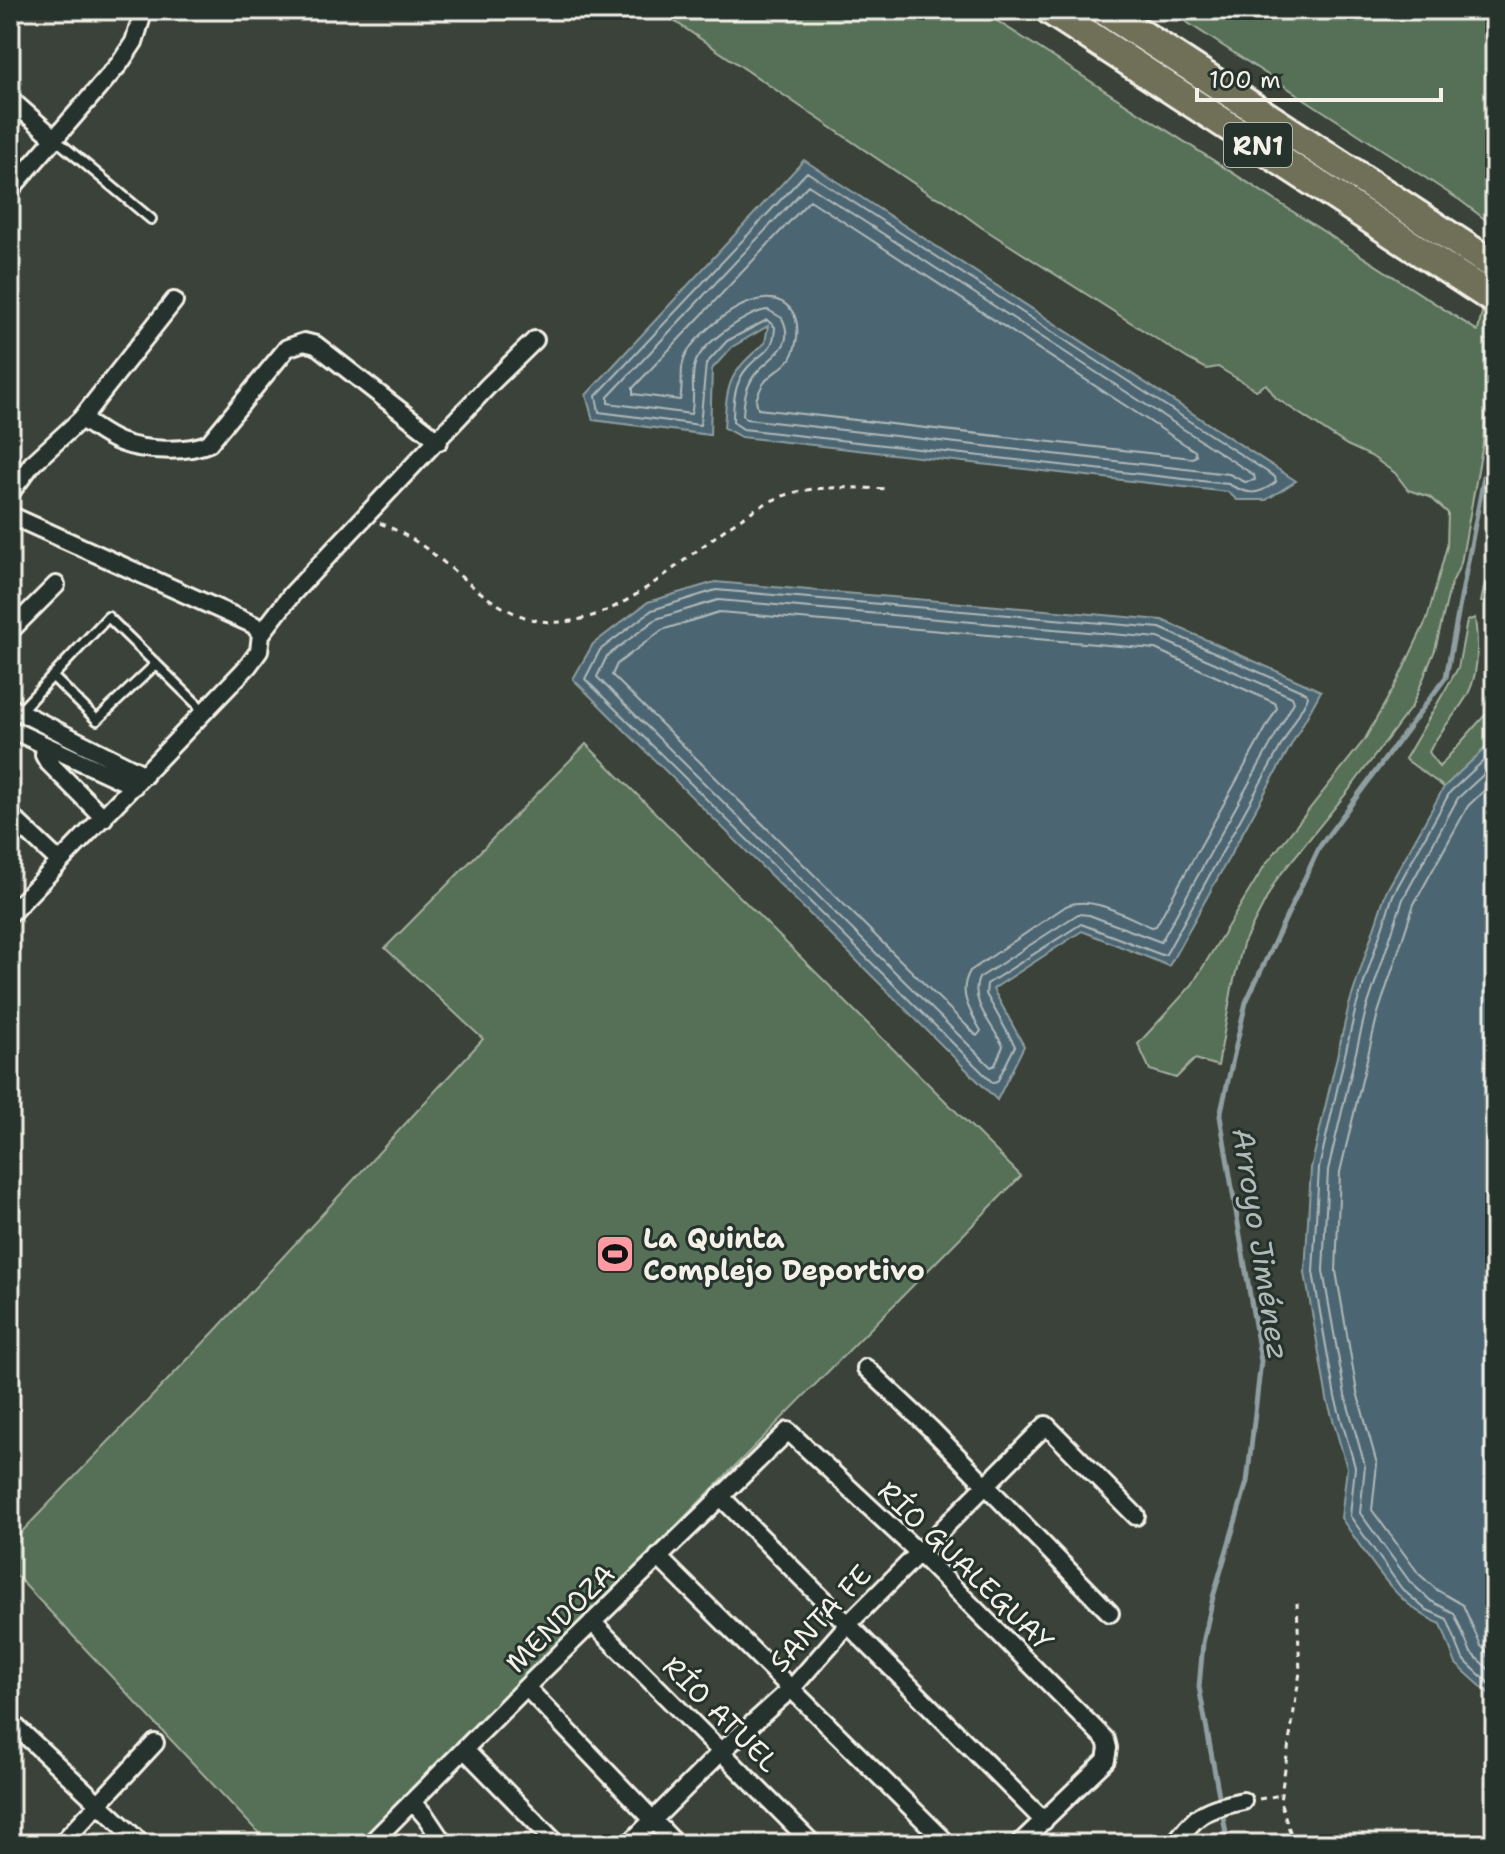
<svg xmlns="http://www.w3.org/2000/svg" width="1505" height="1854" font-family="'Shantell Sans',sans-serif">
<style>
.green{fill:#557057;stroke:#a4b0a0;stroke-width:2}
.water{fill:#4c6672;stroke:#8f9ea1;stroke-width:2}
.lines{fill:none;stroke-linecap:round;stroke-linejoin:round}
.shore{stroke:#b1b9b9;stroke-width:2}
.stream{stroke:#8f9ea1;stroke-width:5}
.service-casing{stroke:#f4f1e8;stroke-width:14}
.minor-casing{stroke:#f4f1e8;stroke-width:22}
.motorway-casing{stroke:#f4f1e8;stroke-width:34}
.path{stroke:#f4f1e8;stroke-width:3;stroke-dasharray:6 6;stroke-linecap:butt}
.service{stroke:#26332d;stroke-width:8}
.minor{stroke:#26332d;stroke-width:16}
.motorway{stroke:#706f59;stroke-width:28}
.labels{text-anchor:middle;dominant-baseline:central;stroke-width:6;stroke-linejoin:round;paint-order:stroke}
.shield{fill:#26332d;stroke:#b6b8b0;stroke-width:2}
.shield-label{font-size:26px;font-weight:bold;fill:#f4f1e8}
.poi-label{font-size:28px;font-weight:bold;fill:#f4f1e8;stroke:#26332d;text-anchor:start}
.street-label{font-size:28px;fill:#f4f1e8;stroke:#26332d}
.water-label{font-size:30px;font-style:italic;fill:#b1b9b9;stroke:#26332d}
</style>
<rect width="100%" height="100%" fill="#3b4239"/>
<filter id="ink" filterUnits="userSpaceOnUse"><feTurbulence type="fractalNoise" baseFrequency=".0125" numOctaves="2"/><feDisplacementMap in="SourceGraphic" scale="16" xChannelSelector="R" yChannelSelector="G"/><feConvolveMatrix kernelMatrix="1 2 1 2 8 2 1 2 1" color-interpolation-filters="sRGB"/></filter>
<g filter="url(#ink)">
<path class="green" d="M658 10H980L1478 331 1495 251V352L1488 379 1483 443 1461 563 1450 587 1435 650 1412 706 1349 790 1276 880 1243 944 1232 988 1218 1066 1195 1059 1176 1078 1150 1070 1138 1044 1192 985 1265 865 1365 739 1398 680 1427 619 1447 546 1448 513 1430 497 1408 490 1395 473 1371 456 1347 445 1276 398 1266 384 1256 390 1218 367 1207 369 1188 359 981 227 944 200 931 195Z
M1168 10H1495V227L1461 201Z
M1495 556V603L1481 602 1490 559Z
M1475 618C1478 641 1479 673 1468 694 1458 713 1440 729 1429 752L1439 767 1485 715 1495 709V739L1444 787 1405 759 1458 668 1467 621Z
M586 744 1021 1176 362 1844H269L10 1569V1544L214 1332 483 1039 385 948Z"/>
<path class="water" d="M804 160 1296 481 1266 500H1237L1228 492 741 437 724 428C727 381 729 373 765 343L768 326 732 347 712 369 710 435 593 420 586 395Z
M715 582 1162 620 1321 691 1169 966 1082 931 993 989 1024 1046 997 1100 573 679 593 644 648 602Z
M1495 739V1699L1456 1664 1441 1624C1394 1605 1369 1557 1341 1518L1347 1468 1327 1399 1305 1273 1311 1168 1349 1005 1386 892 1444 787Z"/>
<g class="lines">
<path class="shore" d="M807 172 1275 477 1276 482C1256 497 1248 494 1228 484L743 429 733 422C733 403 734 382 748 367 762 351 774 353 775 327L767 320 727 341 706 364 700 425 599 412 596 396Z
M808 185 1254 475 1255 480 1245 482 1229 474 746 419 743 415C744 401 745 390 753 377 766 357 798 350 782 318L768 310C748 311 701 344 695 364 690 380 696 399 691 414L608 403V397Z
M810 200 1195 451 1196 456 1192 458 758 409 756 400C758 395 760 388 764 383 772 371 788 367 793 353 798 340 800 323 792 311 766 275 703 327 687 352 678 367 684 385 680 400L633 394V388Z
M716 590 1160 628 1306 693 1308 697 1166 954 1162 955 1081 924 987 984 986 994 1015 1046 997 1082 993 1083 585 679 600 650 652 610Z
M718 600 1158 638 1292 697 1294 702 1161 942 1089 915 1078 914 979 978C968 1000 994 1027 1003 1046L995 1065 991 1067 597 677 607 656 656 619Z
M719 612 1155 649 1275 703 1277 708 1156 926 1152 927C1127 917 1092 894 1066 906L970 971C957 993 970 1011 981 1031L977 1036 612 675 617 664 662 630Z
M1495 750 1450 792 1393 895 1356 1007 1319 1168 1313 1272 1335 1397 1355 1467 1350 1516 1402 1589 1425 1609 1447 1619 1463 1659 1495 1689
M1495 764 1458 798 1403 899 1366 1010 1328 1170 1323 1271 1345 1395 1365 1466 1360 1513 1410 1582 1431 1601 1454 1613 1471 1653 1495 1675
M1495 780 1468 806 1414 904 1378 1013 1340 1172 1336 1271 1357 1392 1377 1464 1372 1510 1419 1574 1437 1590 1463 1605 1481 1646 1495 1659"/>
<path class="stream" d="M1228 1844 1199 1687 1203 1643 1213 1597 1247 1482 1261 1361 1220 1116 1246 1002 1320 846 1446 677 1495 419"/>
<g class="service-casing">
<path id="service" d="M54 138 151 219
M52 676 97 720 156 664
M20 711 108 617 204 711"/>
</g>
<g class="minor-casing">
<path id="minor" d="M10 99 53 137
M10 190 120 63 134 42 144 10
M81 419C93 426 106 437 120 442 143 451 187 453 209 443L287 348 304 342 316 345 439 441
M10 493 32 464 81 419 174 301
M10 515 254 625 261 634
M10 631 56 585
M10 707 145 775
M10 729 134 786
M45 745 44 755 48 762 104 818
M10 815 60 862
M10 914 248 666 259 651 261 634 292 594 488 386 535 340
M866 1368 931 1429 1110 1613
M720 1496 1044 1821
M658 1557 948 1844
M592 1622 813 1844
M526 1687 676 1844
M10 1721 142 1844
M464 1749 557 1844
M413 1802 426 1817 444 1844
M61 1844 155 1743
M370 1844 526 1687 788 1431 919 1553 1106 1740 1108 1748 1106 1760 1019 1844
M629 1844 722 1751 793 1687 849 1623 1046 1425 1136 1516
M1174 1844C1199 1812 1203 1810 1243 1801"/>
</g>
<g class="motorway-casing">
<path id="motorway" d="M1050 10 1495 300
M1104 10 1495 266"/>
</g>
<path class="path" d="M380 523C397 530 413 539 428 550 462 575 492 610 535 620 624 639 701 529 780 497 814 484 852 488 889 489
M1259 1799 1281 1795
M1294 1844 1280 1801 1300 1672 1297 1603"/>
<use href="#service" class="service"/>
<use href="#minor" class="minor"/>
<use href="#motorway" class="motorway"/>
</g>
</g>
<defs>
<g id="stadium-square" transform="scale(2)"><rect x="-9" y="-9" width="18" height="18" rx="4" fill="#ff9aa2" stroke="#26332d"/><path d="M0-5a6.5 5 0 1 0 0 10a6.5 5 0 1 0 0-10ZM-3.5-1.8h7v3.6h-7Z" fill="#111"/></g>
</defs>
<g fill-rule="evenodd">
<use href="#stadium-square" x="615" y="1254"/>
</g>
<g class="labels">
<rect class="shield" x="1224" y="123" width="68" height="44" rx="6"/>
<g class="shield-label">
<text x="1258" y="145">RN1</text>
</g>
<g class="poi-label">
<text x="643" y="1238">La Quinta<tspan x="643" dy="32">Complejo Deportivo</tspan></text>
</g>
<g class="street-label">
<text transform="translate(966 1566) rotate(44)">RÍO GUALEGUAY</text>
<text transform="translate(560 1618) rotate(-45)">MENDOZA</text>
<text transform="translate(820 1618) rotate(-47)">SANTA FE</text>
<text transform="translate(721 1714) rotate(45)">RÍO ATUEL</text>
</g>
<g class="water-label">
<text transform="translate(1261 1244) rotate(81)">Arroyo Jiménez</text>
</g>
</g>
<rect width="1505" height="1854" fill="none" stroke="#26332d" stroke-width="40"/>
<rect x="20" y="20" width="1465" height="1814" fill="none" stroke="#f4f1e8" stroke-width="3" filter="url(#ink)"/>
<path d="M1197 88v12h244v-12" fill="none" stroke="#f4f1e8" stroke-width="4"/>
<text x="1209" y="88" font-size="24" fill="#f4f1e8" stroke="#26332d" stroke-width="6" paint-order="stroke">100 m</text>
</svg>
